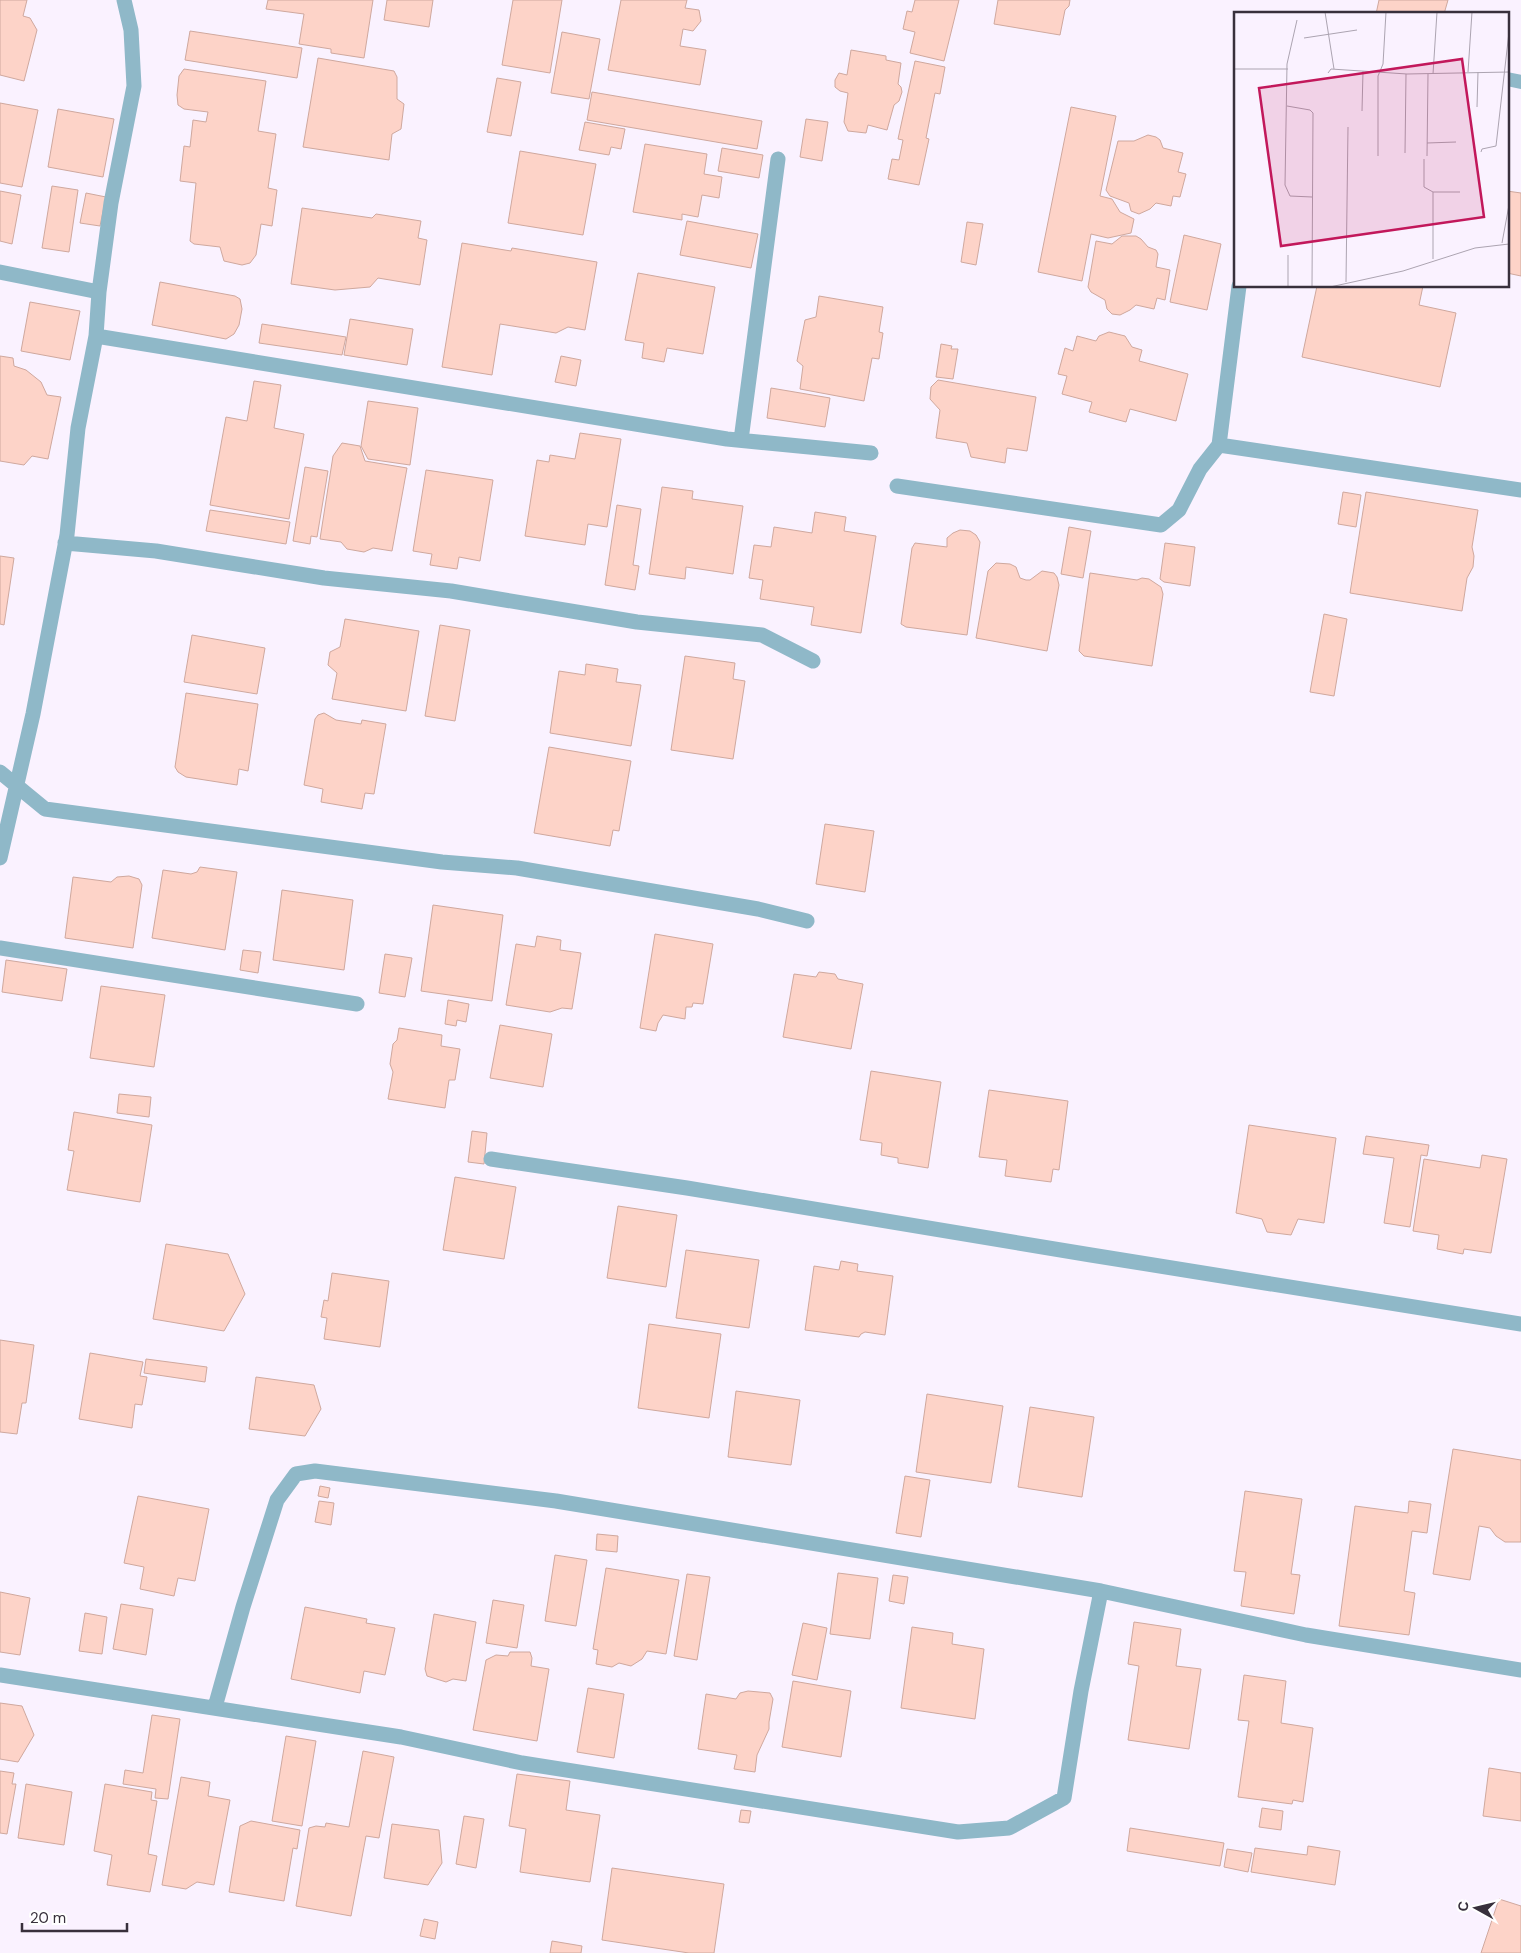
<svg xmlns="http://www.w3.org/2000/svg" width="1521" height="1953" font-family="'DM Sans',sans-serif">
<style>
.building{fill:#fdd3c8;stroke:#cfa89e}
.lines{fill:none;stroke-linecap:round;stroke-linejoin:round}
.lane{stroke:#8fb8c8;stroke-width:14}
.street{stroke:#8fb8c8;stroke-width:15}
.inset-road{fill:none;stroke:#aca4b1;stroke-width:1}
.view{fill:#c2185b;fill-opacity:0.15;stroke:#c2185b;stroke-width:2.5}
.inset-edge{fill:none;stroke:#38303c;stroke-width:2.5}
</style>
<rect width="100%" height="100%" fill="#faf2ff"/>
<path class="building" d="M0 0H27L23 16 30 18 37 30 24 81 0 75Z
M268 0H373L364 58 331 53V49L299 44 304 14 266 9Z
M387 0H433L429 27 384 20Z
M513 0H562L550 73 502 65Z
M621 0H687L685 8 699 10 701 21 693 31 683 29 680 46 706 50 700 85 608 70Z
M915 0H959L944 61 910 53 915 32 903 29 907 11 912 12Z
M998 0H1070L1069 6 1065 10 1060 35 994 24Z
M1379 0H1448L1444 14H1376Z
M190 31 302 48 297 78 185 60Z
M562 32 600 39 589 99 551 93Z
M851 50 886 56V60L901 63 898 84 901 87 902 92 899 101 894 105 887 130 868 125 866 133 848 131 844 122 848 93 840 91 835 87V80L839 73 847 75Z
M318 58 394 71 397 77V99L404 104 401 129 392 134 389 160 303 147Z
M915 61 945 67 940 94 935 93 926 138 929 139 919 185 888 179 892 159 899 160 903 140 898 139Z
M184 69 266 81 258 131 276 134 268 188 277 190 272 226 261 224 256 255 250 263 242 265 224 261 220 247 194 244 190 241 196 183 180 181 184 146 190 147 193 120 206 122 208 112 184 109 178 105 177 95 179 76Z
M497 78 521 82 511 136 487 132Z
M592 92 762 121 757 149 587 120Z
M0 103 38 110 22 187 0 183Z
M1071 107 1116 116 1100 196 1112 199 1120 212 1134 219 1131 233 1108 238 1091 234 1082 281 1038 272Z
M58 109 114 119 103 177 48 167Z
M806 119 828 122 822 161 800 157Z
M585 122 625 129 621 149 611 147 609 155 579 150Z
M1148 135 1156 137 1160 140 1163 148 1183 153 1178 172 1186 174 1180 197 1173 196 1171 206 1156 203 1150 209 1139 214 1131 211 1129 203 1110 196 1106 190 1118 141H1134Z
M645 144 707 154 704 174 722 177 719 198 702 195 698 217 682 214V220L633 212Z
M722 148 763 155 759 178 718 171Z
M520 151 596 164 583 235 508 223Z
M52 186 78 190 69 252 42 248Z
M0 191 21 195 12 244 0 241Z
M1507 191 1521 193V276L1507 273Z
M86 193 106 197 100 226 80 223Z
M302 208 372 218 376 214 421 221 418 238 427 240 420 285 378 278 370 287 335 290 291 284Z
M687 221 758 234 751 268 680 255Z
M967 222 983 224 976 265 961 262Z
M1184 235 1221 244 1207 310 1170 302Z
M1122 236H1136L1141 239 1148 247 1156 250 1158 254 1156 267 1170 270 1165 300 1157 298 1154 309 1136 305 1130 310 1120 315 1112 314 1107 309 1105 300 1091 292 1088 287 1096 241 1112 244Z
M462 243 511 251 512 248 597 262 585 330 568 327 556 333 500 324 492 375 442 367Z
M638 273 715 287 703 354 667 348 664 362 642 358 644 343 625 340Z
M160 282 235 296 240 299 242 309 239 325 234 334 226 339 152 325Z
M1317 286H1423L1419 305 1456 313 1440 387 1302 357Z
M819 296 883 307 879 332 883 333 879 359 872 358 864 401 800 389 803 366 797 361 805 320 816 317Z
M30 302 80 311 70 360 21 351Z
M350 319 413 329 407 365 344 355Z
M262 324 346 337 342 355 259 343Z
M1109 332 1125 336 1132 347 1142 350 1139 361 1188 374 1176 421 1130 409 1126 422 1089 412 1092 402 1062 394 1067 376 1058 374 1065 348 1073 351 1077 336 1096 341 1099 336Z
M941 344 952 346 951 349H958L953 379 936 377Z
M0 356 13 358 14 366 26 370 41 382 47 395 61 397 48 459 32 456 24 465 0 461Z
M561 356 581 360 576 386 555 382Z
M938 380 1036 397 1027 451 1007 448 1005 463 971 457 967 443 936 438 940 410 930 399 931 387Z
M254 381 281 385 274 428 304 434 289 519 210 505 226 417 247 421Z
M771 388 830 398 825 427 767 418Z
M368 401 418 408 410 465 368 459 361 446Z
M580 433 621 439 607 527 588 524 585 545 525 536 537 460 549 462 550 455 575 459Z
M342 443 360 446 365 461 407 468 392 551 373 548 364 552 347 549 341 542 320 539 333 456Z
M305 467 328 471 317 537 311 536 310 544 293 541Z
M426 470 493 480 480 561 459 557 457 569 430 565 432 554 413 551Z
M662 487 693 491 692 499 743 506 733 574 686 567 685 579 649 574Z
M1343 492 1361 495 1356 527 1338 524Z
M1366 492 1478 510 1472 547 1474 556 1473 567 1467 578 1462 611 1350 593Z
M617 505 641 509 633 565 639 566 635 590 605 585Z
M210 510 290 522 286 544 206 531Z
M815 512 846 517 844 531 876 536 861 633 811 625 814 607 760 599 763 580 749 578 754 545 771 547 774 527 812 533Z
M1069 527 1091 531 1083 578 1061 574Z
M960 530 970 531 976 535 980 542 967 635 906 627 901 624 912 548 915 543 947 547V538L953 533Z
M1165 543 1195 547 1190 586 1164 582 1160 579Z
M0 556 14 558 4 625 0 624Z
M996 563 1010 564 1016 567 1020 578 1026 580H1030L1042 571 1054 573 1057 577 1059 585 1047 651 976 638 988 571Z
M1090 573 1137 580 1142 578 1149 579 1161 587 1163 594 1152 666 1084 656 1079 651Z
M1324 614 1347 619 1334 696 1310 692Z
M345 619 419 631 406 711 332 699 337 673 328 665 330 652 340 647Z
M440 625 470 630 455 721 425 716Z
M192 635 265 648 257 694 184 682Z
M685 656 735 663 733 679 745 681 733 759 671 750Z
M586 664 618 669 616 682 641 685 631 746 550 733 559 671 585 675Z
M186 693 258 704 248 771 239 769 237 785 186 777 178 772 175 767Z
M324 713 336 720 361 724 362 720 386 724 374 794 365 793 362 809 321 802 323 789 304 785 315 719 318 715Z
M549 747 631 761 619 831 613 830 610 846 534 833Z
M825 824 874 831 865 892 816 884Z
M200 867 237 872 225 950 152 938 163 870 191 874 197 872Z
M129 876 139 879 142 885 133 948 65 938 73 877 111 882 117 877Z
M282 890 353 900 344 970 273 960Z
M433 905 503 915 492 1001 421 991Z
M655 934 713 944 703 1004 693 1003 692 1007H686L685 1019 663 1015 658 1023 656 1031 640 1028Z
M537 936 561 940 560 950 581 953 572 1009 562 1008 550 1012 506 1005 516 944 535 947Z
M243 950 261 952 258 973 240 970Z
M385 954 412 958 405 997 379 993Z
M6 960 67 969 62 1001 2 992Z
M819 972 835 974 838 979 863 984 851 1049 783 1037 794 974 816 977Z
M101 986 165 995 154 1067 90 1058Z
M448 1000 469 1004 466 1022 457 1020 456 1026 445 1024Z
M500 1025 552 1034 543 1087 490 1078Z
M399 1028 442 1035 441 1046 460 1049 455 1080H449L445 1108 388 1099 393 1072 390 1064 393 1044 397 1040Z
M871 1071 941 1082 928 1168 898 1163V1158L881 1155 882 1143 860 1140Z
M989 1090 1068 1101 1059 1170 1053 1169 1051 1182 1005 1176 1007 1160 979 1157Z
M119 1094 151 1097 149 1117 117 1113Z
M74 1112 152 1125 140 1202 67 1190 74 1151 68 1150Z
M1249 1125 1336 1138 1324 1223 1298 1219 1291 1235 1267 1232 1262 1219 1236 1213Z
M472 1131 487 1133 484 1164 468 1162Z
M1366 1136 1429 1145 1427 1156 1421 1155 1410 1227 1384 1223 1394 1158 1363 1154Z
M1482 1155 1507 1159 1491 1253 1464 1249 1463 1254 1437 1249 1439 1235 1413 1231 1424 1159 1480 1168Z
M455 1177 516 1187 504 1259 443 1250Z
M618 1206 677 1215 666 1287 607 1278Z
M166 1244 228 1254 245 1294 224 1331 153 1319Z
M686 1250 759 1260 749 1328 676 1318Z
M841 1261 858 1264 857 1271 893 1276 885 1335 865 1332 861 1334 859 1337 805 1330 814 1266 839 1270Z
M332 1273 389 1281 380 1347 324 1339 327 1318 321 1317 324 1300 328 1301Z
M649 1324 721 1334 709 1418 638 1408Z
M0 1340 34 1345 26 1403H22L17 1434 0 1432Z
M90 1353 143 1362 140 1376 147 1377 142 1405 135 1404 132 1428 79 1419Z
M146 1359 207 1367 205 1382 144 1373Z
M256 1377 314 1385 321 1409 305 1436 249 1429Z
M736 1391 800 1400 791 1465 728 1457Z
M927 1394 1003 1406 991 1483 916 1472Z
M1030 1407 1094 1417 1082 1497 1018 1487Z
M1453 1449 1521 1460V1542H1505L1496 1536 1490 1528 1479 1526 1470 1580 1433 1574Z
M905 1476 930 1480 921 1537 896 1533Z
M320 1486 330 1488 328 1498 318 1496Z
M1245 1491 1302 1499 1291 1574 1300 1575 1294 1614 1241 1606 1246 1572 1234 1571Z
M138 1496 209 1509 195 1581 178 1578 174 1596 140 1589 144 1567 124 1563Z
M319 1501 334 1503 331 1525 315 1522Z
M1409 1501 1431 1504 1427 1533 1412 1531 1404 1591 1415 1593 1409 1635 1339 1626 1355 1506 1408 1513Z
M597 1534 618 1536 617 1552 596 1550Z
M555 1555 587 1560 576 1626 545 1621Z
M606 1568 679 1580 666 1654 647 1651 642 1659 631 1666 619 1663 612 1667 596 1664 598 1650 593 1649Z
M838 1573 878 1578 870 1639 830 1634Z
M687 1574 710 1577 697 1660 674 1656Z
M893 1575 908 1577 904 1604 889 1601Z
M0 1592 30 1598 20 1655 0 1652Z
M493 1600 524 1605 517 1648 486 1643Z
M121 1604 153 1609 146 1655 113 1649Z
M305 1607 367 1619 366 1623 395 1628 385 1675 364 1671 360 1693 291 1679Z
M85 1613 107 1617 102 1654 79 1651Z
M434 1614 476 1622 466 1681 453 1679 446 1682 427 1676 425 1669Z
M1134 1622 1181 1629 1176 1666 1201 1669 1189 1749 1128 1740 1139 1666 1128 1664Z
M803 1623 827 1628 817 1680 792 1675Z
M912 1627 953 1633 952 1644 984 1649 975 1719 901 1708Z
M510 1652H530L532 1658 531 1666 549 1669 537 1741 473 1730 486 1660 496 1655 508 1656Z
M1244 1675 1286 1681 1281 1723 1313 1728 1303 1802 1293 1800 1292 1804 1238 1797 1249 1721 1238 1720Z
M793 1681 851 1691 841 1757 782 1747Z
M588 1688 624 1694 614 1758 577 1752Z
M748 1691 770 1693 773 1699 769 1722V1729L757 1755 755 1772 734 1769 737 1755 698 1749 706 1694 736 1699 740 1693Z
M0 1703 22 1706 34 1735 18 1762 0 1759Z
M152 1715 180 1719 168 1799 155 1798 156 1789 123 1784 125 1770 143 1773Z
M286 1736 316 1741 302 1826 272 1821Z
M363 1751 394 1757 379 1838 366 1836 351 1916 296 1906 309 1828 316 1826 325 1827 326 1823 349 1827Z
M1489 1768 1521 1773V1821L1483 1816Z
M0 1771 14 1773 12 1784H16L7 1834 0 1833Z
M517 1774 570 1781 566 1810 600 1815 590 1882 520 1872 526 1829 509 1826Z
M181 1777 210 1782 208 1796 230 1800 214 1885 197 1882 186 1889 162 1885Z
M26 1784 72 1792 64 1845 18 1838Z
M105 1784 152 1792 151 1800 157 1801 148 1854 157 1856 150 1892 107 1885 112 1855 94 1851Z
M1262 1808 1283 1811 1281 1830 1259 1827Z
M741 1810 751 1811 749 1823 739 1822Z
M464 1816 484 1819 476 1868 456 1864Z
M251 1821 300 1830 297 1849 293 1848 284 1901 229 1892 240 1826Z
M392 1824 439 1830 442 1863 428 1885 384 1878Z
M1130 1828 1224 1843 1220 1866 1127 1851Z
M1308 1846 1340 1851 1335 1885 1251 1872 1255 1848 1307 1855Z
M1227 1849 1252 1853 1248 1872 1224 1867Z
M612 1868 724 1884 714 1953H689L602 1940Z
M1499 1899 1521 1906V1953H1481Z
M424 1919 438 1922 435 1939 420 1936Z
M552 1941 582 1946 581 1953H550Z"/>
<g class="lines">
<path class="lane" d="M1507 79 1521 82"/>
<path class="street" d="M0 272 99 292
M96 336 727 439 871 453
M741 440 778 159
M1219 445 1239 286
M897 486 1161 525 1179 510 1200 469 1219 445 1521 490
M65 543 156 551 324 578 451 591 637 622 762 635 813 661
M0 772 45 809 442 862 517 868 758 909 807 921
M0 858 33 714 67 535 78 428 96 336 99 292 111 203 134 86 131 30 124 0
M0 948 357 1004
M491 1159 687 1188 1091 1255 1521 1324
M0 1675 401 1737 522 1763 958 1832 1009 1828 1064 1798 1081 1691 1101 1591
M215 1707 243 1607 277 1500 296 1474 315 1471 556 1501 1101 1591 1306 1635 1521 1670"/>
</g>
<g transform="translate(1234 12)">
<rect width="275" height="275" fill="#faf2ff"/>
<path class="inset-road" d="M91 0 100 57M63 8 53 52 51 173 56 184 78 185M70 26 123 18M0 57H54M234 60 238 0M94 61 97 57 173 62 275 60M199 62 203 0M53 94 76 98 79 101 78 275M243 95 244 60M128 99 129 59M193 131 222 130M247 140 248 137 262 134 275 20M171 141 172 62M144 144V64L149 52 152 0M193 144 194 62M190 147V175L199 180V247M199 180H226M268 231 275 193M112 270 114 115M54 275V243M96 275 169 259 241 236 275 232"/>
<path class="view" d="M228 47 250 205 47 234 25 76Z"/>
<rect width="275" height="275" class="inset-edge"/>
</g>
<g transform="translate(1476 1908) rotate(278)" stroke="#ffffff" stroke-width="4" paint-order="stroke">
<path d="M0-4L9 19L0 12L-9 19Z" fill="#38303c"/>
<text y="-8" font-size="14" font-weight="bold" text-anchor="middle" fill="#38303c">С</text>
</g>
<path d="M22 1923v8h105v-8" fill="none" stroke="#38303c" stroke-width="2.5"/>
<text x="30" y="1923" font-size="15" fill="#38303c" stroke="#ffffff" stroke-width="4" paint-order="stroke">20 m</text>
</svg>
